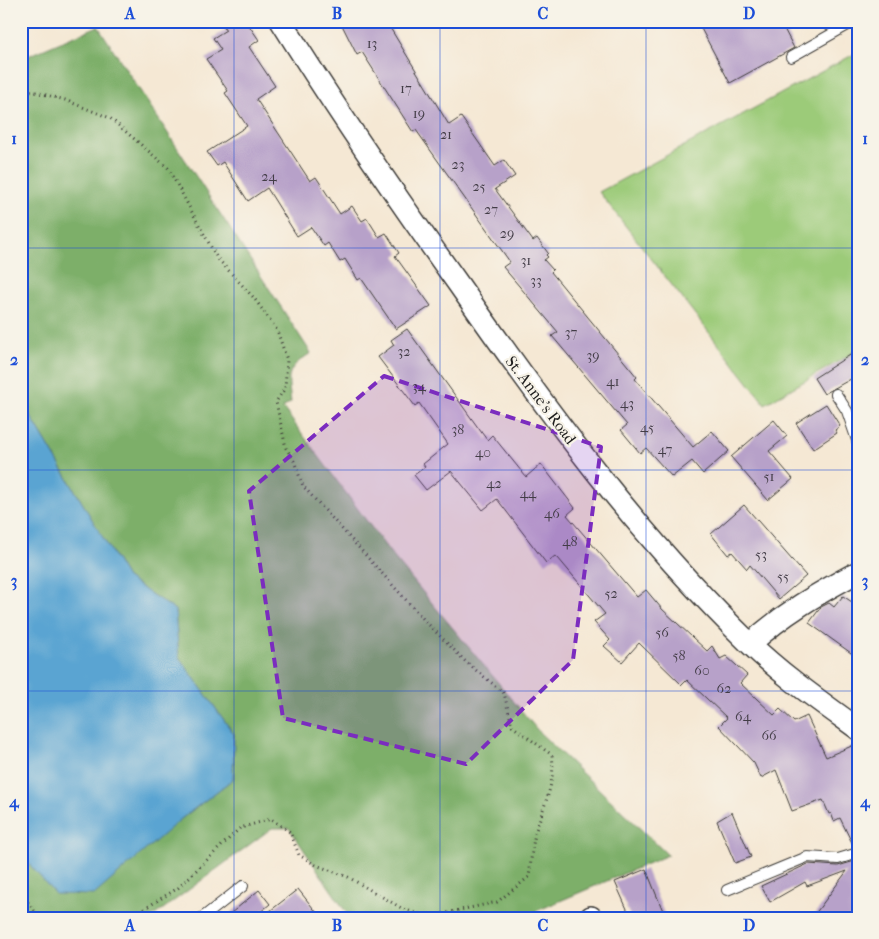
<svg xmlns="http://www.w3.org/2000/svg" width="879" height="939" font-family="'IM FELL French Canon',serif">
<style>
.green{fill:#9ccb79;stroke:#5c744a}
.forest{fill:#7daf69;stroke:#4c6642}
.water{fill:#5aa4d2;stroke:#3b6077}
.building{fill:#b7a1c9}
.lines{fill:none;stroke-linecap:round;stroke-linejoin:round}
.lane-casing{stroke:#3d3b38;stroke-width:12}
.street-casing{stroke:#3d3b38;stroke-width:24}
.path{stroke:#3d3b38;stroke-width:3;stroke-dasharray:1 4;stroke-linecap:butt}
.lane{stroke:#fff;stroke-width:10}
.street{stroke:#fff;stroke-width:21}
.marked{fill:#7b2cbf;fill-opacity:0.2;stroke:#7b2cbf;stroke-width:4;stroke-dasharray:10 6;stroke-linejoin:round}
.grid{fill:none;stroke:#1d4ed8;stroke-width:1;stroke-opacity:0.55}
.labels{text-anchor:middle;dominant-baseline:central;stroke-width:4.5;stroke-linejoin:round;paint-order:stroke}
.number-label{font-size:14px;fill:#433d47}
.street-label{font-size:16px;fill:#1c1c1c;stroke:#f7f3e8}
.neatline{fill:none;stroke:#1d4ed8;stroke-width:2}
.grid-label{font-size:16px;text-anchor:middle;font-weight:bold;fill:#1d4ed8}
</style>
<rect width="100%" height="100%" fill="#f7f3e8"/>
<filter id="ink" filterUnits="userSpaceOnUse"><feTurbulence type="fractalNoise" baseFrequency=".02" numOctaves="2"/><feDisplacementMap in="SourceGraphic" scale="10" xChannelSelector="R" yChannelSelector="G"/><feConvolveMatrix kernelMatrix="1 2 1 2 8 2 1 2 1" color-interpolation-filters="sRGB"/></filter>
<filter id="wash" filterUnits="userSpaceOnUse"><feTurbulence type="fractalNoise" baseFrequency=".0096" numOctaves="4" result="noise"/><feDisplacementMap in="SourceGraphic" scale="20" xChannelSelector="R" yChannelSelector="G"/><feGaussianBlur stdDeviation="1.12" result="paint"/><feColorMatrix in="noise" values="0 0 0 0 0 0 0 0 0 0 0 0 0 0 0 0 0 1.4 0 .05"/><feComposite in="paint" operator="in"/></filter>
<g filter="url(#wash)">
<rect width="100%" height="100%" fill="#f5e8d4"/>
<path class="green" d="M858 52V350L765 404 599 192Z"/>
<path class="forest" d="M98 26 311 353C286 369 287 373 291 402L283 408 392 555 540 733 668 855 520 918H350L289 828H272L151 918H21V851L24 858 181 819 233 779 234 734 179 657 175 610 127 578 21 400V59Z"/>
<path class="water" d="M21 400 127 578 175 610 179 657 234 734 233 779 181 819 94 895 55 894 24 858 21 851Z"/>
<g id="blocks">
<path class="building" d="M220 21H246L259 40 249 47 275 86 256 99 310 181 316 177 340 214 352 206 362 221 367 218 379 237 386 233 399 253 395 256 431 306 396 329 361 278 358 280 345 259 340 262 328 243 324 246 311 227 297 236 267 188 248 201 223 162 217 166 207 152 247 126 225 93 228 91 206 59 221 50 213 38 226 30Z
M340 21H386L449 125 461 117 495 166 504 160 515 176 495 189 533 241 537 238 548 253 546 255 548 257 544 260 553 270 551 272 637 377 635 379 693 447 712 431 729 451 703 474 692 461 672 477 646 448 640 453 621 430 627 425 552 336 558 332 503 267 510 262 416 130 413 132 362 52 357 55Z
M697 21H780L794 48 730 83Z
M407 329 487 440 492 435 526 477 541 464 575 508 567 515 637 597 646 590 662 609 707 651 712 646 720 659 726 656 747 675 740 683 774 715 780 709 794 722 807 716 826 757 854 745 858 755V846L854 847 840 818 834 821 831 813 829 814 823 800 792 811 776 770 761 778 754 763 719 726 727 718 687 680 682 685 639 643 622 662 604 646 610 640 594 622 605 614 558 558 555 556 546 563 497 499 483 510 451 471 426 490 414 475 425 467 423 464 448 444 419 403 415 406 378 357 394 345 391 340Z
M858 350V375L824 394 814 378Z
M826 404 840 426 835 430 837 433 813 449 796 423Z
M774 420 787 436 769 451 793 479 768 500 731 457Z
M744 505 806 576 779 599 750 565 747 569 732 552 728 555 711 534Z
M843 596 858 606V658L809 623 821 607 829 603 834 607Z
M732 812 751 857 735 863 717 821Z
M858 860V907L850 918H812L847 871 807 886 805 882 770 902 761 886 808 864 838 866Z
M646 869 656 894 666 918H631L615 882Z
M298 889 321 918H261Z
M259 890 270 904 253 918H225Z"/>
</g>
</g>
<g filter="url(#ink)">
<use href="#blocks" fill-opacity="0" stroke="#3d3b38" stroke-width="1"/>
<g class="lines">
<g class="lane-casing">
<path id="lane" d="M791 57 855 21
M836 394 847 411 858 443
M727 890 807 857 838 859 858 853
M202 918 243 886"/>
</g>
<g class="street-casing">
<path id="street" d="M281 21C337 111 397 198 459 285 547 411 638 535 749 643 782 675 821 702 858 729
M750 644C784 613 817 594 858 572
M591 917V918"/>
</g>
<path class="path" d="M21 88 65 100 110 118 168 168 217 258 254 298 277 330 287 360 285 388 276 402 286 448 294 461 303 486 426 622 466 662 504 693 512 726 552 755C556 782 544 805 536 830 532 845 531 862 529 877L497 902 428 917 403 909 348 877 316 865 299 855 290 832 271 819 240 828 178 888 136 914 39 917 21 893"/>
<use href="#lane" class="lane"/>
<use href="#street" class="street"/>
</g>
</g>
<path class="marked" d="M384 376 601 447 573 660 466 764 283 718 249 491Z"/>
<path class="grid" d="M234 21V918M440 21V918M646 21V918M21 248H858M21 470H858M21 691H858"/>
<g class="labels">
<g class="number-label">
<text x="372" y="43">13</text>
<text x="406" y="88">17</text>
<text x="419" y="113">19</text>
<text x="446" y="134">21</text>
<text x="458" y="164">23</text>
<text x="269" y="176">24</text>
<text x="479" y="186">25</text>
<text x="491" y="209">27</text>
<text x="507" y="233">29</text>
<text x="526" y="260">31</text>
<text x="536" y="280">33</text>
<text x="571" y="332">37</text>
<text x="404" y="351">32</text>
<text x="593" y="355">39</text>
<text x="613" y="381">41</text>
<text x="419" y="386">34</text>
<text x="627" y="403">43</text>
<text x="647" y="427">45</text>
<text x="458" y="429">38</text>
<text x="665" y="449">47</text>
<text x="483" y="452">40</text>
<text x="769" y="476">51</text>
<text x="494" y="483">42</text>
<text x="528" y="493">44</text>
<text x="552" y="513">46</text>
<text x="570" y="541">48</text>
<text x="761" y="554">53</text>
<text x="783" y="576">55</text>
<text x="611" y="593">52</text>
<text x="662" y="632">56</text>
<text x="679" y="655">58</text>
<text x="702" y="670">60</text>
<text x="724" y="688">62</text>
<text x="743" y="716">64</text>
<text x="769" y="735">66</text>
</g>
<g class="street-label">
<text transform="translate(541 400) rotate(53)">St. Anne's Road</text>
</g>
</g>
<rect width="879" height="939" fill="none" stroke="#f7f3e8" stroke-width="55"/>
<rect x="28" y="28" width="824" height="884" class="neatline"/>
<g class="grid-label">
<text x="130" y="19">A</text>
<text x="337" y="19">B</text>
<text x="543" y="19">C</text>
<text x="749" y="19">D</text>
<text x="14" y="144">1</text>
<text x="865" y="144">1</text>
<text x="14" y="365">2</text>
<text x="865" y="365">2</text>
<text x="14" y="586">3</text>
<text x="865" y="586">3</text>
<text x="14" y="807">4</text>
<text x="865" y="807">4</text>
<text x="130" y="931">A</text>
<text x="337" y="931">B</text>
<text x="543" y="931">C</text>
<text x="749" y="931">D</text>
</g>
</svg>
